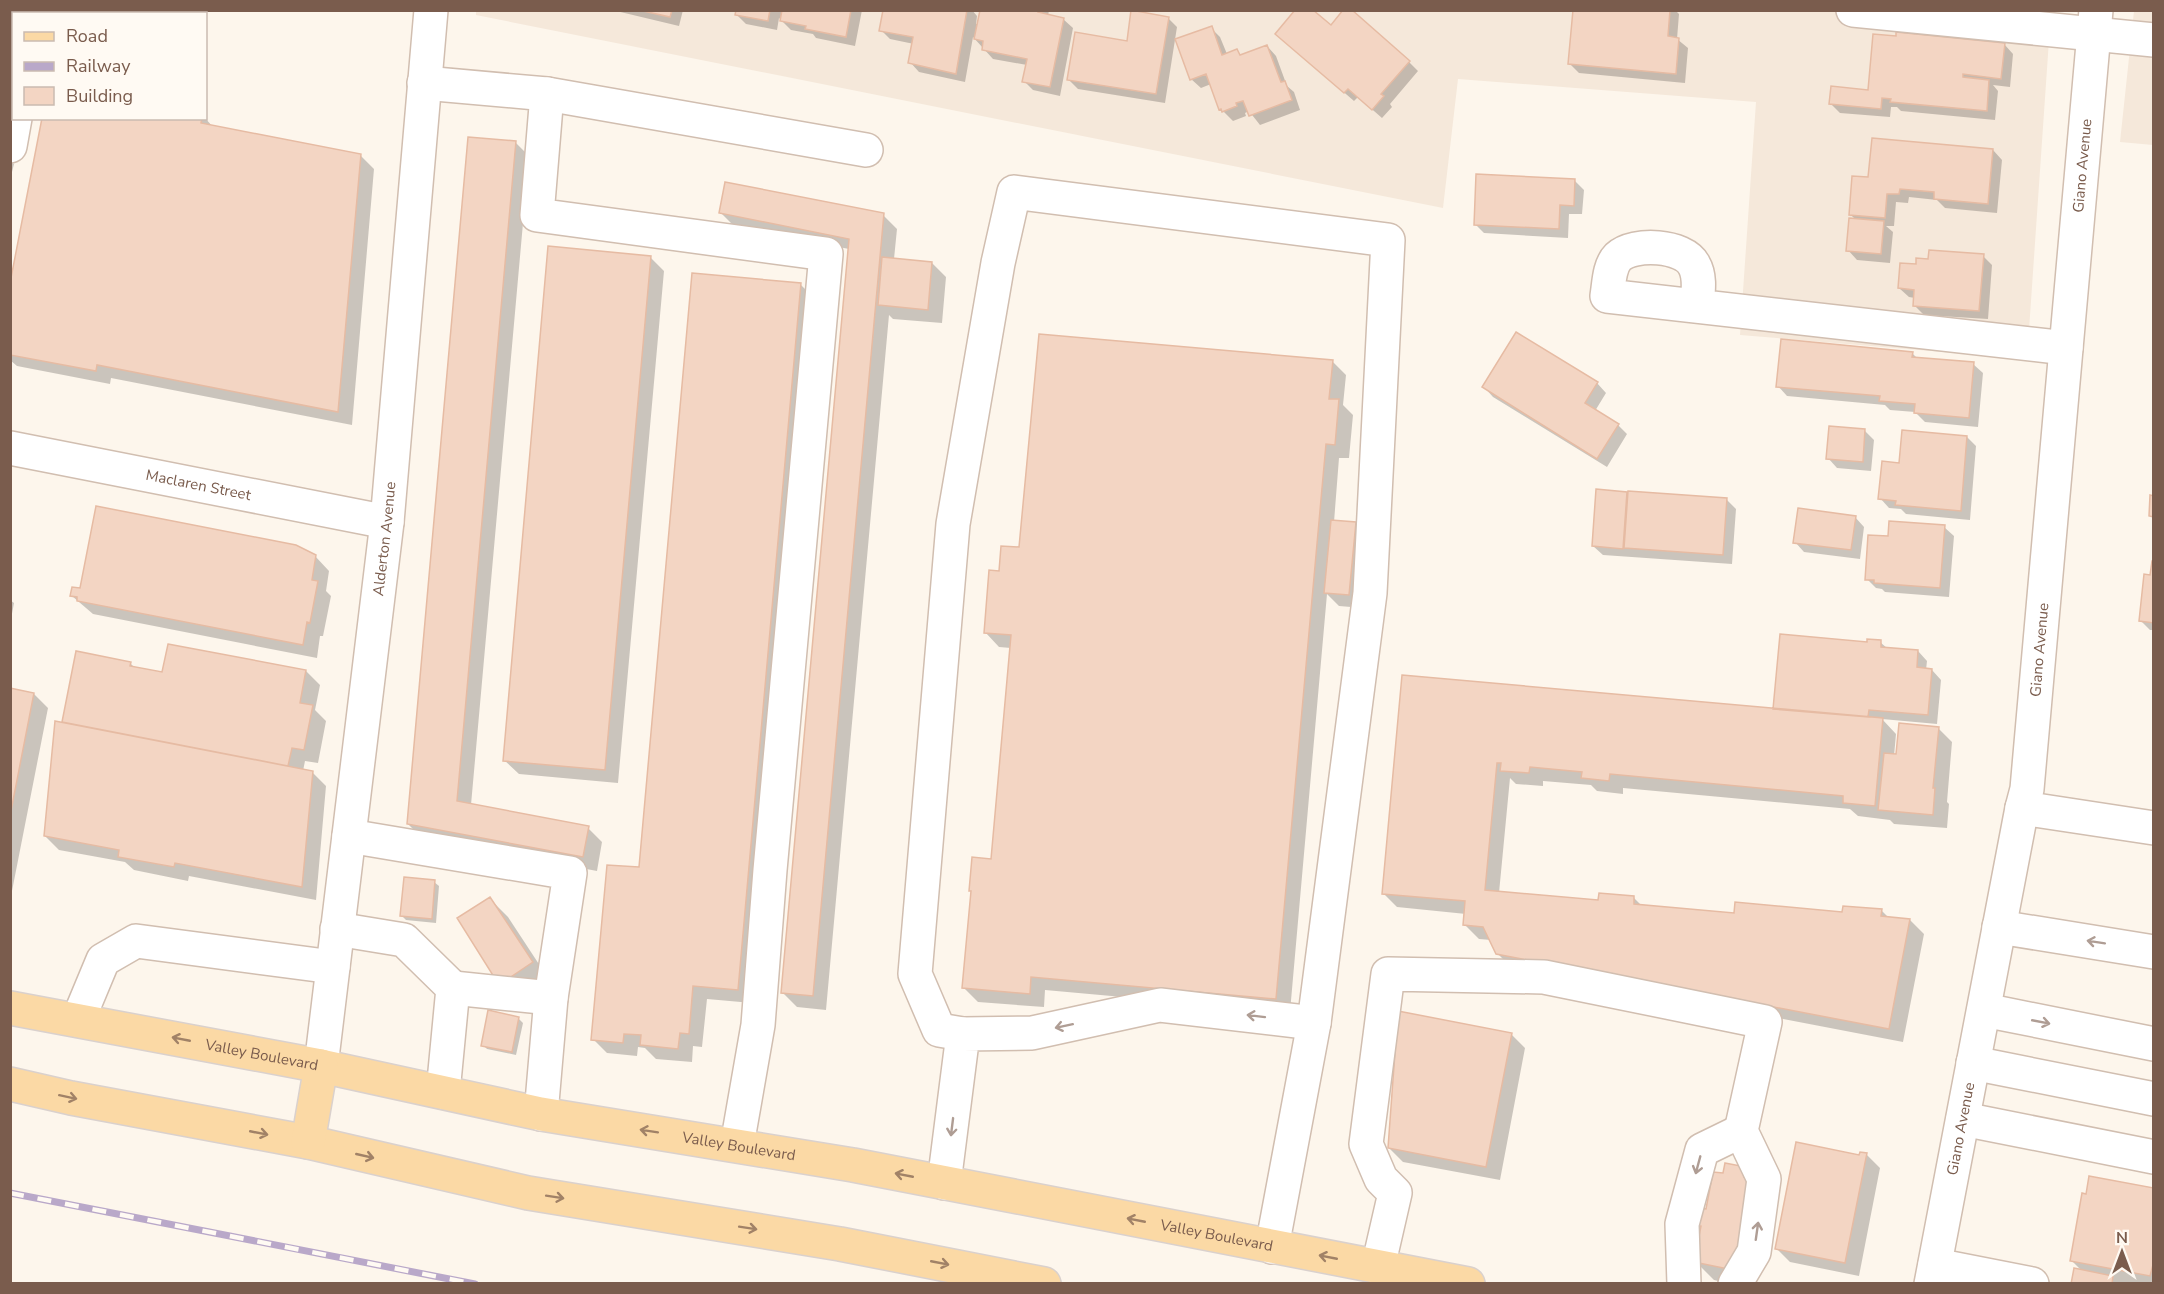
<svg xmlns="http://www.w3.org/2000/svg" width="2164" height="1294" font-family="'Nunito Sans',sans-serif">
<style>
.residential{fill:#f5e8da}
.shadow{fill:#0003}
.building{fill:#f3d5c3;stroke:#e6bba3;stroke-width:1.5}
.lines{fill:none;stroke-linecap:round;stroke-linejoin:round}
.minor-casing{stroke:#d1beb0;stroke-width:36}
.major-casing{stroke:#dad1cd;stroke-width:36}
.minor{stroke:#fff;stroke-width:33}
.major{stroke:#fbd9a5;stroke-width:33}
.rail-casing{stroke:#b9a8c9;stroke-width:7}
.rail{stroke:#fffaf3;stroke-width:4.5;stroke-dasharray:14;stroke-linecap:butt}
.oneway{stroke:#af9d94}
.oneway2{stroke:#a18267}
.labels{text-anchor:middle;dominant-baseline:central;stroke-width:5;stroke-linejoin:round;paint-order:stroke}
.street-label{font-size:15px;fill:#7a5c4d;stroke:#fffaf3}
</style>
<rect width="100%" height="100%" fill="#fdf6ec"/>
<path class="residential" d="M476 10 2051 11 2027 359 1740 335 1756 102 1458 79 1443 208 476 15Z
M2134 11H2153V145L2120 142Z"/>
<path class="shadow" d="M612 10H683L679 26Z
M737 10H862L855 46 816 38 813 34 791 30 779 18 777 30 746 24 736 14Z
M885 10H972L977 16 976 24H978L981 10H1049L1048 16 1063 19 1073 28 1060 96 1033 90 1024 81 1027 65 993 59 973 37 965 82 919 72 910 62 914 44 890 39 881 30Z
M1574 10H1675L1679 14 1677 39 1688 48 1685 83 1579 73 1569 63Z
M1168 18 1177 27 1165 103 1078 89 1069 80Z
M1211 28 1220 37 1227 54 1237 51 1242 56 1267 46 1276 56 1287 86 1294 92 1300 110 1260 125 1249 111 1245 113 1246 116 1233 121 1221 109 1211 84 1201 88 1191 79Z
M1287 43 1409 62 1418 71 1390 104 1392 107 1382 118 1358 97 1354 101Z
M2004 44 2013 54 2010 87 1993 85 1998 91 1995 120 1901 111 1897 107H1891L1890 117 1840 113 1830 103Z
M178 118H205L213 127 360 155 374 169 352 425 111 378 110 384 17 366 10 360V291Z
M515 142 529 156 471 805 588 828 602 842 597 871 422 838 408 824Z
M1993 150 2002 160 1997 213 1945 208 1937 200 1909 197 1908 203 1896 202 1894 226H1886L1893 232 1890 263 1857 260 1848 250 1856 220 1850 214 1870 179Z
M10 161 14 164 10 180Z
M1574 180 1584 190 1582 214H1569L1568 238 1484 233 1475 224Z
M721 213 883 215 897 229 894 259 932 263 946 277 942 323 893 319 889 315 826 1010 797 1007 783 993 849 249 735 227Z
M1983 256 1992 265 1988 319 1924 315 1914 305 1915 298 1909 297 1899 288 1917 265Z
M650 257 664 271 618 783 519 774 504 760Z
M800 284 814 298 752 1003 707 999 702 1047 693 1046 692 1062 656 1059 645 1048 638 1047 637 1056 607 1053 593 1039Z
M1912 353 1918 359 1973 364 1983 373 1978 427 1925 422 1915 412 1890 410 1885 405 1787 396 1778 386Z
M1332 361 1346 375 1343 405 1353 415 1349 458H1339L1334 522 1356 524 1370 538 1363 608 1339 606 1327 594 1290 1012 1045 990 1044 1007 978 1002 964 988 972 893 971 891 992 861 1011 648 999 647 985 632 1000 573 1020 548Z
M1597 383 1606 393 1595 411 1618 425 1627 434 1607 467 1493 397 1484 387Z
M1865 431 1874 440 1871 471 1837 468 1828 458Z
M1967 437 1976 446 1970 520 1906 514 1901 509 1889 508 1880 498 1901 465Z
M1597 491 1727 500 1736 509 1732 564 1603 555 1593 546Z
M1855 517 1864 527 1860 559 1804 552 1795 542Z
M1944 527 1954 536 1949 597 1885 592 1882 589 1876 588 1867 579 1889 538Z
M315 556 329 571 326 591 331 596 323 636H320L317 658 93 614 72 596 81 590Z
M2154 563V630H2150L2141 621Z
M10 600 14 603 11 619H10Z
M1880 642 1888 649 1918 651 1927 661 1926 670H1932L1941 680 1937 724 1882 719 1896 734 1894 756 1938 728 1952 742 1947 802 1949 804 1947 828 1894 824 1890 820 1858 816 1850 809 1623 788V794L1597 791 1591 785 1543 781V786L1516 784 1510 778 1499 893 1599 902 1634 898 1642 906 1736 915 1843 914 1881 910 1889 918 1910 920 1924 934 1903 1042 1511 967 1497 953 1491 940 1479 939 1465 925 1466 914 1397 907 1383 893 1403 676 1775 710 1868 644Z
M77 653 130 663 135 668 163 673 306 671 320 685 315 710 326 721 318 763 305 761 303 771 312 772 326 786 316 900 189 876 188 881 134 870 125 862 59 850 45 836Z
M10 690 34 694 48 708 11 896Z
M434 882 439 886 436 923 406 920 402 916Z
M490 899 508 917 550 981 501 984Z
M518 1018 523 1023 516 1055 487 1049 483 1045Z
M1511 1034 1525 1048 1500 1180 1403 1162 1389 1148Z
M1866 1154 1880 1168 1859 1276 1790 1262 1776 1248 1860 1156Z
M1745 1169 1768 1198 1731 1284 1714 1280 1696 1262 1701 1234 1690 1223 1707 1211 1725 1175Z
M2154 1189V1284H2073L2082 1271 2072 1261Z"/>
<path class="building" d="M639 10H672L670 17Z
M736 10H770L768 21 735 15Z
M782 10H851L846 37 805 29 806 26 780 21Z
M883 10H967L956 74 908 63 913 37 879 31Z
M980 10H1039L1038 12 1064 18 1050 87 1022 82 1027 59 982 50 983 41 974 39Z
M1131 10 1169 17 1156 94 1067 80 1075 32 1127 41Z
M1295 10H1313L1331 25 1343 10H1352L1410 61 1381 94 1384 96 1372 110 1348 89 1344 93 1275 34Z
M1573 10H1670L1668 36 1679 38 1676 74 1568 64Z
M1212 26 1222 55 1237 49 1240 55 1267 45 1281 82 1285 81 1292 100 1249 116 1243 101 1236 103 1237 106 1222 112 1221 109 1219 110 1206 74 1190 80 1175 39Z
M1896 32 2005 43 2001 79 1963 74V77L1989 80 1987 111 1890 102 1891 99 1882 98 1881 109 1829 104 1831 86 1868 90 1873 34 1896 36Z
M42 118H202L201 123 361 154 338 412 97 365 96 371 10 355V283Z
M468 137 516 141 457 801 589 826 583 857 407 824Z
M1872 138 1993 149 1988 204 1934 199V192L1900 189 1899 194H1887L1885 218 1849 215 1852 176 1868 177Z
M1476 174 1575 179 1574 206 1560 205 1559 229 1474 225Z
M725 182 884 213 813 996 781 993 849 239 719 213Z
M1849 218 1884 221 1881 254 1846 251Z
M548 246 651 256 605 770 503 761Z
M1929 250 1984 254 1979 311 1913 306 1914 290 1898 288 1900 263 1916 264V258L1928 259Z
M882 257 932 262 928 310 878 305Z
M692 273 801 283 738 990 693 986 689 1034 680 1033 678 1049 640 1045 641 1035 624 1034 623 1043 591 1040 607 865 639 867Z
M1516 332 1598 382 1585 403 1619 424 1597 459 1482 387Z
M1039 334 1333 360 1329 399H1339L1335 445 1326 444 1276 999 1031 977 1030 994 962 988 971 891H969L972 857 991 859 1011 635 984 633 989 570 999 571 1001 546 1019 547Z
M1781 339 1913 352 1912 357 1974 362 1969 418 1914 413 1915 404 1879 401 1880 396 1776 387Z
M1829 426 1865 429 1863 462 1826 459Z
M1902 430 1967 436 1961 511 1895 505 1896 501 1878 499 1882 461 1899 463Z
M1596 489 1627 492 1623 549 1592 546Z
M1628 491 1727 498 1723 555 1624 548Z
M2150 495 2154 496V517L2149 516Z
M96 506 296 545 316 555 312 580 318 581 310 623 307 622 303 645 77 601V597L70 596 72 587 80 588Z
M1798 508 1856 516 1851 550 1793 543Z
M1331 520 1356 522 1349 595 1324 593Z
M1889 521 1945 525 1940 588 1874 583V580H1865L1868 535 1888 536Z
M2152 561H2154V623L2139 621 2144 574 2150 575Z
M1780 634 1867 642V639L1881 640V647L1918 650 1917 667 1932 669 1928 715 1869 710 1868 717 1773 709Z
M168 644 306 670 300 703 313 705 304 750 292 748 288 766 62 722 76 651 131 662 130 666 162 672Z
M1402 675 1883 718 1875 806 1843 803V796L1610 774 1609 781 1581 778 1582 772 1530 767 1529 773 1500 771 1501 763H1497L1485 890 1598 900 1599 893 1634 896V904L1734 913 1735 902 1842 912 1843 906 1882 909 1881 916 1910 919 1889 1029 1496 954 1483 927 1463 925 1465 901 1382 894Z
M10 688 34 693 10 816Z
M55 721 313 771 302 887 175 863 174 867 118 857 119 850 44 836Z
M1899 723 1939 727 1933 788H1935L1933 815 1878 810 1884 753 1896 754Z
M404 877 435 880 432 919 400 916Z
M490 897 533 962 499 985 457 918Z
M488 1010 519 1017 512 1052 481 1046Z
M1398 1011 1512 1033 1486 1167 1388 1148Z
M1796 1142 1859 1155 1860 1152 1867 1153 1845 1263 1775 1249Z
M1725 1163 1746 1167 1744 1177 1751 1179 1733 1270 1694 1262 1701 1226 1688 1224 1692 1207 1706 1209 1713 1172 1723 1173Z
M2089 1176 2154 1188V1261L2150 1276 2070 1261 2082 1193 2086 1194Z
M2074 1268 2113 1276 2112 1284H2071Z"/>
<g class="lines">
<g class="minor-casing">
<g id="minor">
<path d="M1853 10 2154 40"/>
<path d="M424 83 547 94 537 215 826 254 770 870 758 1025 737 1145"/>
<path d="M547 94 866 150"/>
<path d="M10 146 15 118"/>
<path d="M1697 306C1698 293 1701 277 1694 265 1684 245 1634 242 1618 257 1609 266 1609 284 1607 296L2066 348"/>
<path id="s1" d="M10 448 387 522"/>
<path d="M2022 808 2154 828"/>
<path d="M349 836 570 873 551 998 541 1114"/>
<path d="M1999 927 2154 952"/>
<path d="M337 929 404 940 453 988 443 1092"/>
<path d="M453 988 551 998"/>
<path d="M1984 1010 2154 1044"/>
<path d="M78 1020 103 960 136 941 333 967"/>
<path d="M963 1034 939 1030 915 974 953 524 998 263 1014 192 1388 240 1370 593 1314 1023 1272 1247"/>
<path d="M1973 1063 2154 1099"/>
<path id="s2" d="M321 1066 387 522 431 10"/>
<path d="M1963 1119 2154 1157"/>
<path d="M944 1183 963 1034 1032 1033 1160 1005 1314 1023"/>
<path d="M1935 1265 2032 1284"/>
<path d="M1378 1267 1395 1193 1381 1179 1366 1144 1388 974 1544 977 1765 1022 1741 1131 1764 1179 1754 1252 1735 1284"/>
<path d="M1684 1284 1682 1224 1702 1150 1741 1131"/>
<path id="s3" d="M1931 1284 2022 808 2027 789 2096 10"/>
</g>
</g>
<g class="major-casing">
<g id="major">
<path id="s4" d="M10 1008 321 1066 541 1114 853 1165 1468 1284"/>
<path d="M10 1084 71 1098 308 1142 528 1193 840 1244 1044 1284"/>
<path d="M308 1142 321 1066"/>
</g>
</g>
<use href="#minor" class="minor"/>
<use href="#major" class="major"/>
<g class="rail-casing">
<path id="rail" d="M10 1193 475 1284"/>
</g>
<use href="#rail" class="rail"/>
</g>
<defs><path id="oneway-shaft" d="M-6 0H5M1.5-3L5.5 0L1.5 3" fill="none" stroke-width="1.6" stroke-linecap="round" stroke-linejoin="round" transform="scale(1.5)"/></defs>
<g class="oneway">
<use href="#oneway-shaft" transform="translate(2096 942) rotate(-171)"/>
<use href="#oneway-shaft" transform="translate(1256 1016) rotate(-173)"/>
<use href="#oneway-shaft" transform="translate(2041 1022) rotate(11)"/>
<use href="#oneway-shaft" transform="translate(1064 1026) rotate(168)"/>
<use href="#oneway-shaft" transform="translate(952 1127) rotate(97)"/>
<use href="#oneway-shaft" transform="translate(1698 1165) rotate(105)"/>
<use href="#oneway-shaft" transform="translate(1757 1231) rotate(-82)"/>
</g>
<g class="oneway2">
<use href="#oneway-shaft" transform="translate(181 1039) rotate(-169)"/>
<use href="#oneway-shaft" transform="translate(68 1097) rotate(12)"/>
<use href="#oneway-shaft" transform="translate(649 1131) rotate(-171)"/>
<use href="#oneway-shaft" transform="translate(259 1133) rotate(11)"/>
<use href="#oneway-shaft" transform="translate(365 1156) rotate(13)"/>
<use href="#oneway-shaft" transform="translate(904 1175) rotate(-169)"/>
<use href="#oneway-shaft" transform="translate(555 1197) rotate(9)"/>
<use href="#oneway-shaft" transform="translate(1136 1220) rotate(-169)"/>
<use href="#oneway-shaft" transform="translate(748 1228) rotate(9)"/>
<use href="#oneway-shaft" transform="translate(1328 1257) rotate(-169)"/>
<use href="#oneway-shaft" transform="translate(940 1263) rotate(11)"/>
</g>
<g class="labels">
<g class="street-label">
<text stroke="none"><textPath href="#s3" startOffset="1130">Giano Avenue</textPath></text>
<text stroke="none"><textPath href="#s1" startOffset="192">Maclaren Street</textPath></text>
<text stroke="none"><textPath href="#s2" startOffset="531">Alderton Avenue</textPath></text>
<text stroke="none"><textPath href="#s3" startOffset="644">Giano Avenue</textPath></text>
<text stroke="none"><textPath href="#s4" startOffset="256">Valley Boulevard</textPath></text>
<text stroke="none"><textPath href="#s3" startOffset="158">Giano Avenue</textPath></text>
<text stroke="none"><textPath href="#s4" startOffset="742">Valley Boulevard</textPath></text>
<text stroke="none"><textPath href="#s4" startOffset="1228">Valley Boulevard</textPath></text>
</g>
</g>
<rect width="2164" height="1294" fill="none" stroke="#7a5c4d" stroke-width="24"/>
<rect x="12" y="12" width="195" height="108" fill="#fffaf3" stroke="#cabbb1" stroke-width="1.5"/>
<rect x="24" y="32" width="30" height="9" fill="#fbd9a5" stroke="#cabbb1" stroke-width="1.5"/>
<text x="66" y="42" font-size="18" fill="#7a5c4d">Road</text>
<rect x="24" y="62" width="30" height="9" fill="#b9a8c9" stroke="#cabbb1" stroke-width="1.5"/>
<text x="66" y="72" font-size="18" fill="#7a5c4d">Railway</text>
<rect x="24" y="87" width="30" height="18" fill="#f3d5c3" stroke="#cabbb1" stroke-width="1.5"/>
<text x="66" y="102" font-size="18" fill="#7a5c4d">Building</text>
<g transform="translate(2122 1252)" stroke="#fffaf3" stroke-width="4.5" paint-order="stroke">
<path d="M0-4.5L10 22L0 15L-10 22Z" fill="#7a5c4d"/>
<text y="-9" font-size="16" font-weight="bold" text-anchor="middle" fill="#7a5c4d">N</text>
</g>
</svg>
